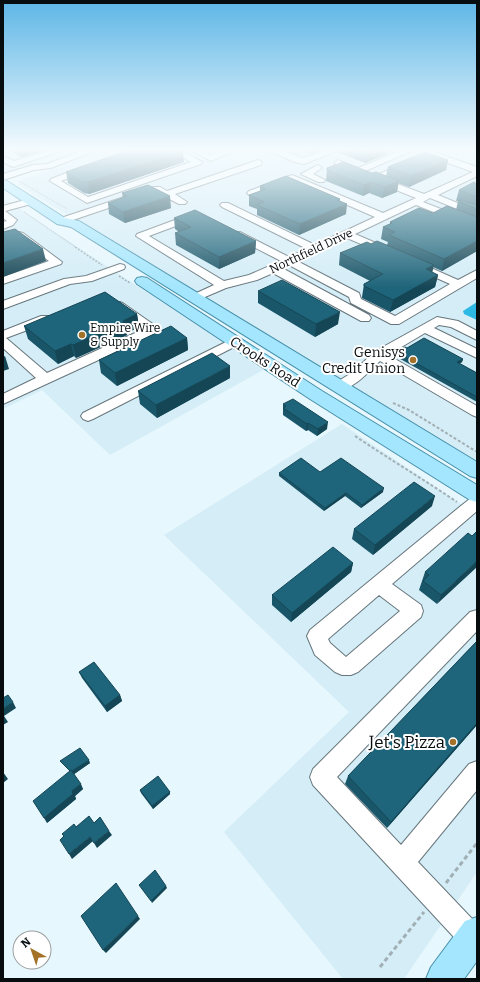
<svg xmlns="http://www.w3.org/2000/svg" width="480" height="982" font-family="Bitter,serif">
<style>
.built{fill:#d4edf7}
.water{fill:#2db9e3}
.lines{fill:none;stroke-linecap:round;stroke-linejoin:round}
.minor-casing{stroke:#67767c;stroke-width:2}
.major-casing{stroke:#468fa9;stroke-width:2}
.path-far3{stroke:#a2b0b5;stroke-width:1;stroke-dasharray:1.5 1;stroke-linecap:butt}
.path-far2{stroke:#a2b0b5;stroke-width:1.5;stroke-dasharray:2 1.5;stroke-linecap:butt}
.path-far1{stroke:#a2b0b5;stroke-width:2;stroke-dasharray:3 2;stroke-linecap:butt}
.path{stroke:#a2b0b5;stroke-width:3;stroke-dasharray:4.5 3;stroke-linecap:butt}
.minor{fill:#fff;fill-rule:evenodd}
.major{fill:#a4e6fd;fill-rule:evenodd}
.wall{fill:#1a5669}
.shaded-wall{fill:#154655}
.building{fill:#1e647a;stroke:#154655}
.poi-dot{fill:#a37127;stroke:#fff;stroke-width:1.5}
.labels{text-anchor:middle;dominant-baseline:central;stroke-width:4;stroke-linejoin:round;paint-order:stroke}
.far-street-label{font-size:12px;fill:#070c0e;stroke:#fff}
.far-poi-label{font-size:12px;fill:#070c0e;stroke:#fff;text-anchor:start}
.poi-label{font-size:14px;fill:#070c0e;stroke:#fff;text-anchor:end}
.street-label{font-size:14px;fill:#070c0e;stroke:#fff}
.near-poi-label{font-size:17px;fill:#070c0e;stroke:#fff;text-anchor:end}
</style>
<rect width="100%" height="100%" fill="#e6f7fd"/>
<path class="built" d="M3 150H83L15 171 3 173Z
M100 150H477V464L247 325 233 313 191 288 167 277 19 185V182L24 179 51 170 80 157Z
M3 198 192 322 263 370 110 455 42 390 3 409Z
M342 424 477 515V872L404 979H343L224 832 349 712 164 535Z"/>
<path class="water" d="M477 302V320L464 314 463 311Z"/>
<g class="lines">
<g class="minor-casing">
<path id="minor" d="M50 150H64L13 167 3 162V156L14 161Z
M84 150H97L51 168 34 170 3 180V174L33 165 47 164Z
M169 150H180L202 162 201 164 87 203 50 181 51 179 84 166H90L91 168 90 170 61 181 88 197 191 162Z
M191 150H202L211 155 224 150H236L211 161Z
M268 150H280L303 158 326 150H339L304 164 294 162Z
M402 150H414L358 174 334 163 338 160 358 168Z
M425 151H431L477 167V176L438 195 477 211V217L430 198 423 202 477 223V229L416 205 355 234 390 249 391 251 390 253H382L347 238 297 261 359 293 361 299 395 316 450 284 414 268 413 266 414 264H422L458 280 477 270V278L399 324H391L351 303 349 297 289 265 282 268 369 315 371 318 369 321H361L273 273 257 280 226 288 198 300H190L188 298 190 296 214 285 136 236 137 234 191 214H197L199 216 197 218 149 236 224 281 249 275 281 261 232 236 231 234 232 232H240L289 257 307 249 222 207 220 205 222 203H228L315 245 375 217 292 181 252 196 249 195 247 193 249 191 292 175 383 213 416 198 371 180 370 178 424 154ZM431 157 473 172 424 194 382 178Z
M258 160 261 161 262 163 261 165 175 194 187 202 185 204H179L156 192 64 223H58L56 221 58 219 154 187H160L167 191Z
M318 165 322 168 313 174 325 180 324 182H318L301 174Z
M32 198 35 199 37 201 35 203 5 211 17 220 13 225 3 229V222L7 221 3 218V206Z
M19 232 23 233 62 262 61 264 3 284V277L49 261 18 239 3 243V237Z
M120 264 124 265 125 267 124 269 92 281 70 284 3 309V301L64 279 86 276Z
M120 302 124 304 157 327 159 330 157 333 3 404V394L36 378 3 348V331L41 316H49L51 319 49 322 6 338 47 373 144 329 116 308 114 306 116 304Z
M437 317 458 321 477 331V340L451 327 439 325 434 328 477 349V358L425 333 388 355 477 406V417L472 415 380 361C370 371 349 394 334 390L332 387 334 384 353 372 374 352Z
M234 338 238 339 240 342 238 345 93 419 88 421 83 419 81 416 83 413Z
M477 496V511L392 584 421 605 423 611 421 617 358 672 351 675H342L335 672 315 655 307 636 310 630 462 505 471 498ZM379 595 400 611 346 657 330 643 328 639Z
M477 610V631L337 777 401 845 469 764 477 761V790L418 862 477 924V950L473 952 464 948 313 785 310 777 313 769 470 612Z"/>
</g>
<g class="major-casing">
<path id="major" d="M3 180 7 181 65 218 79 221 477 462V478L470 476 71 227 57 224 3 188Z
M142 277 147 278 322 391 477 485V502L470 500 310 399 137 284 135 281 137 278Z
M477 917V961L464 979H426L431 967 465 921Z"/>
</g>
<path class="path-far3" d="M19 181 67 209
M24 212 77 248"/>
<path class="path-far2" d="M75 247 102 265
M119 276 130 283"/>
<path class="path-far1" d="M393 403 409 410 477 452
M355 436C389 459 423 479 457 502"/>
<path class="path" d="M446 883 477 843
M380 967 424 912"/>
<use href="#minor" class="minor"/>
<use href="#major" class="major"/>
</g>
<path class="wall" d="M9 150H42V151L21 157Z
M303 150H321L311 154Z
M337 150H391L387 152V154L365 163 337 152Z
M448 160 446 170 409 187 398 183 397 192 382 198 369 193 363 196 326 181 327 168 372 173 386 176 388 167Z
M184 162 89 194 84 193 68 183 66 172Z
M477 184V251L442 271 433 267 432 272 438 275 435 287 390 312 362 298V297L364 284 370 281 339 265 340 253 371 244 387 245 388 242 381 239 383 227 390 224V222L456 210 458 201H456L459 190Z
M260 186 339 201 346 214 299 235 257 215V209L249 206V195L260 191Z
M122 193 171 208 125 223 109 214 108 203 123 198Z
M174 218 256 241 255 253 219 269 176 245 175 233 179 232 175 229Z
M258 291 338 324 315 337 258 303Z
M137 314 139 327 127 333V335L76 358 74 356 58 364 28 339 24 326Z
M187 338 188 350 117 386 101 373 99 360Z
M407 348 463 359 462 362 459 364 477 373V402L395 356 396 352Z
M230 378 157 418 140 404 138 391Z
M283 404 327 429 317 436 308 430 306 431 283 415Z
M320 472 383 492 361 508 345 496 324 511 279 476V473Z
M432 506 373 555 352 539 354 529Z
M472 536 437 604 419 590 425 572Z
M353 563 351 572 291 622 272 605V595Z
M477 641V725L387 828 345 784 348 776Z
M79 672 120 695 122 701 107 712 82 678Z
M60 761 90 763 74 774 83 789 75 796 76 799 47 823 70 771Z
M140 790 170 792V794L153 809 141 793Z"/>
<path class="shaded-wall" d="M20 150H42V151L21 157Z
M312 150H321L311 154Z
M373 150H391L387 152V154L365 163 366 153Z
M183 152 184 162 89 194 88 182Z
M448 160 446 170 409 187 411 176Z
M399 181 397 192 382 198 384 187Z
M371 182 369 193 363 196 364 185Z
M170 196 171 208 125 223 123 212Z
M340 199 339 208 347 204 346 214 299 235 300 224Z
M256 241 255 253 219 269V257Z
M477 241V251L442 271 444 259Z
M43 249 46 261 3 277V263Z
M434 265 431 277 426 269Z
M438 275 435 287 390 312 393 300Z
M340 312 338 324 315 337 316 324Z
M137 314 139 327 127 333V335L76 358 73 345Z
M187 338 188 350 117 386 115 373Z
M71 344 74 356 58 364 55 351Z
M5 356 9 369 3 371V357Z
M463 359 462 362 456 366 457 362Z
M230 366V378L157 418 156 405Z
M328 422 327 429 317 436 318 429Z
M308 423V430L306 431 307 424Z
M384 488 383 492 361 508 362 505Z
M346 493 345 496 324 511 325 508Z
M435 496 432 506 373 555 375 545Z
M477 561V567L437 604 441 595Z
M353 563 351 572 291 622 292 613Z
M120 695 122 701 107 712 105 706Z
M13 702 16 708 4 716 3 714V709Z
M4 716 8 722 3 725V717Z
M477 723V725L387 828 391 822Z
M89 760 90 763 73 775 72 772Z
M3 772 8 779 3 783Z
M81 784 83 789 75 796 76 799 47 823 44 818 72 791Z
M170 792V794L153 809 152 806Z
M109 831 112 835 97 848 94 843Z
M90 837 93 841 72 859 69 854Z
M166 886 167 888 152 903 151 901Z
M138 916 140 919 106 953 103 950Z"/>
<path class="building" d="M129 150H180L183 152 88 182H82L66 172Z
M359 150H373L366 153Z
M425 152 448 160 411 176 388 167Z
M343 162 372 173 376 172 399 181 384 187 371 182 364 185 327 170V168Z
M286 176 340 199 337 200 347 204 300 224 257 205 264 202 249 195 266 189 260 186Z
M474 182 477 184V197L459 190Z
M148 185 170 196 123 212 108 203 127 196 122 193Z
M461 200 477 205V209L458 201Z
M447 206 477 217V241L444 259 389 235 395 232 383 227 392 223 390 222 419 208 433 213Z
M195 210 256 241 219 257 175 233 191 227 174 218Z
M15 229 43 249 3 263V232Z
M377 241 434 265 426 269 438 275 393 300 364 286V284L383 274 340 253 367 242 371 244Z
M282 280 340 312 316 324 258 291Z
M105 292 137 314 123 321 125 322 73 345 71 344 55 351 24 326Z
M171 326 187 338 115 373 99 360Z
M424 338 463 359 457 362 477 373V397L396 352 405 347 407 348Z
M212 353 230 366 156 405 138 391Z
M293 399 328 422 318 429 308 423 307 424 283 408 286 406 283 404Z
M301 458 320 472 341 458 384 488 362 505 346 493 325 508 279 473Z
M414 482 435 496 375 545 354 529Z
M477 531V561L441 595 423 581 429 575 425 572 468 533 472 536Z
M333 547 353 563 292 613 272 595Z
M477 641V723L391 822 348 776Z
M94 662 120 695 105 706 79 672Z
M8 695 13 702 3 709V698Z
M80 748 89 760 72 771 71 770 70 771 60 761Z
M71 770 81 784 72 791 73 794 44 818 33 801Z
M158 776 170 792 152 806 140 790Z
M89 816 94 823 100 817 109 831 94 843 90 837 69 854 60 840 64 836 62 834 74 824 76 827Z
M155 870 166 886 151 901 139 885Z
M116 883 138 916 103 950 81 916Z"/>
<linearGradient id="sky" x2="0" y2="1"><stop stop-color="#5db6e6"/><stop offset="0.52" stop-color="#f4fbfe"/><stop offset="1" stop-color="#f4fbfe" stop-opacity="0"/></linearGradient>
<rect width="480" height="288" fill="url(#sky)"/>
<g class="poi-dot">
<circle cx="82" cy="335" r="4"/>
<circle cx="413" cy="360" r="4"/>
<circle cx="453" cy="742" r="4"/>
</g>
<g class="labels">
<g class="far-street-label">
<text transform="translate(311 251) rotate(-25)">Northfield Drive</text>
</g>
<g class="far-poi-label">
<text x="90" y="328">Empire Wire<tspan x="90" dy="14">&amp; Supply</tspan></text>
</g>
<g class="poi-label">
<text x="405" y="352">Genisys<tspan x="405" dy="16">Credit Union</tspan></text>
</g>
<g class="street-label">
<text transform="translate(265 362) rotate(33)">Crooks Road</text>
</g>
<g class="near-poi-label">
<text x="445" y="742">Jet's Pizza</text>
</g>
</g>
<rect width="480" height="982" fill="none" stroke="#070c0e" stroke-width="8"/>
<g transform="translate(32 950) rotate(320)"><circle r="19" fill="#ffffff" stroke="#9c9e9f"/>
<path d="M0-3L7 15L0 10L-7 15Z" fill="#a37127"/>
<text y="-6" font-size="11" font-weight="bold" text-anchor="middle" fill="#070c0e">N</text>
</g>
</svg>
